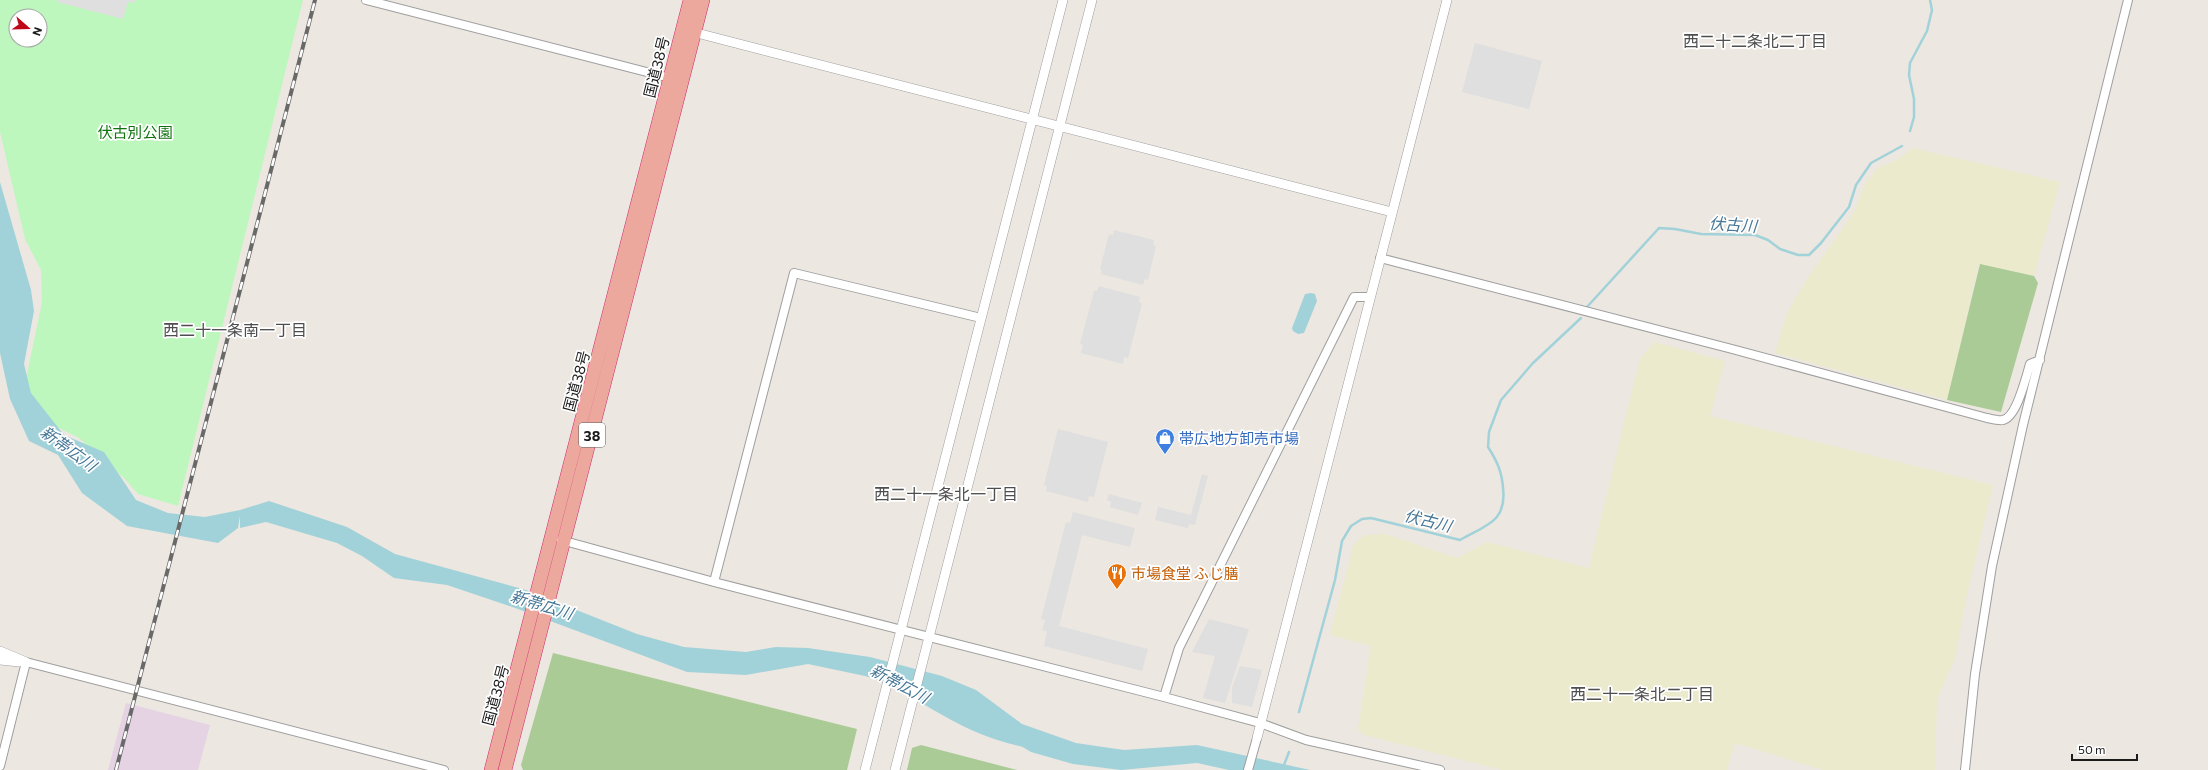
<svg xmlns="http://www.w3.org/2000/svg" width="2208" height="770" font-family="Commissioner,'Noto Sans JP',sans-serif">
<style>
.industrial{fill:#e5d3e4}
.farmland{fill:#ebeacc}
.forest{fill:#abcb96}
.park{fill:#bef7bd;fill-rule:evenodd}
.parking{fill:#dfdfdf}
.water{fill:#a2d2d9}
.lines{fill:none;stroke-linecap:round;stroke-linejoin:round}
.stream{stroke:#a2d2d9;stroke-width:2.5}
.river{stroke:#a2d2d9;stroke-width:16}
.minor-casing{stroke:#9f9f9f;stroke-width:10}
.tertiary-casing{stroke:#9f9f9f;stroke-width:10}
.trunk-casing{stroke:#cf2972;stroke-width:14}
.minor{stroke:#fff;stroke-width:8}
.tertiary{stroke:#fff;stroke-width:9}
.trunk{stroke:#eda89e;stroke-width:13}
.rail-casing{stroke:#696969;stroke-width:4}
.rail{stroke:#fff;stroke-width:2.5;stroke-dasharray:8;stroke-linecap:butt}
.labels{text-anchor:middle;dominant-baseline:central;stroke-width:3.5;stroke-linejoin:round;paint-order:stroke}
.shield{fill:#fff;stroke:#5f5f5f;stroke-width:1}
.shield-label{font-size:14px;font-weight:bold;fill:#1b1b1b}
.street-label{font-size:15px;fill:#1b1b1b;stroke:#fff}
.park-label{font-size:15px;fill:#10730e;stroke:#fff}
.shop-label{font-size:15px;fill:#366cbe;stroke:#fff;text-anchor:start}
.food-label{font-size:15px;fill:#c56008;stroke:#fff;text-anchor:start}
.neighbourhood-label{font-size:16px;fill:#4e4e4e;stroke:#fff}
.water-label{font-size:16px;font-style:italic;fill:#467797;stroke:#fff}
</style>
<rect width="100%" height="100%" fill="#ece7e0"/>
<path class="industrial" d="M126 703 210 725 198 770H108Z"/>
<path class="farmland" d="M1913 148 2060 182 2034 276 1979 264 1947 400 1775 353 1787 313 1807 279 1854 212 1866 182 1879 167 1895 161Z
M1655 342 1725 361 1710 416 1993 485 1966 599 1955 659 1937 699 1935 770H1823L1735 743 1727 770H1502L1364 735 1358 729 1371 646 1330 635 1354 544 1365 535 1385 534 1457 558 1487 542 1589 568 1640 358Z"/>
<path class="forest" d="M1980 264 2034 276 2038 283 2001 412 1947 400Z
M553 653 857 729 847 770H523L521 765Z
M921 745 1017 770H907L912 748Z"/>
<path class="park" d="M0 0H303L178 506 138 494 124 478 79 438 57 427 33 408 26 379 42 302 41 270 25 239 0 132ZM16 16H40V40H16Z"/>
<path class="parking" d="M58 0H135L134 3 128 2 123 19 57 2Z
M1475 43 1542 61 1529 109 1462 92Z
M1114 230 1154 240 1153 245 1156 246 1148 280 1145 279 1143 285 1101 274 1102 270 1100 269 1109 234 1113 235Z
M1099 286 1140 297 1139 302 1142 303 1128 358 1124 357 1123 364 1081 353 1083 345 1080 344 1094 291H1097Z
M1058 429 1108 442 1094 497 1089 496 1088 502 1046 491 1047 486 1044 485Z
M1202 474 1208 476 1195 525 1189 524 1188 528 1155 520 1158 507 1191 515Z
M1109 494 1142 503 1138 515 1110 507 1111 502 1107 500Z
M1073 512 1135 528 1130 547 1082 535 1059 626 1148 649 1142 671 1044 646 1047 631 1042 630 1045 620 1041 619 1066 522 1070 523Z
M1209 619 1249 629 1225 703 1203 698 1215 656 1192 652Z
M1240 666 1262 670 1252 707 1232 703V688Z"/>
<path class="water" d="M0 182 31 290 34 311 24 364 31 393 64 435 104 452 136 500 168 513 205 517 240 510 269 501 347 527 395 554 526 590 637 634 684 647 746 652 776 647 808 648 870 657 942 676 976 690 1022 724 1076 743 1124 750 1197 745 1310 770H1229L1197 763 1121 770 1073 764 1031 752 942 699 865 676 808 664 746 675 687 672 518 609 447 585 394 578 362 556 337 543 266 522 240 528V516L238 528 218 543 127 526 82 493 58 455 29 441 10 399 0 353Z
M1311 293 1315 294 1317 301 1304 333 1298 334 1293 331 1292 328 1305 294Z"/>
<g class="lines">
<path class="stream" d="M1910 131 1914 117V99L1909 75 1910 63 1927 31 1932 10 1930 0
M1587 307 1659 228 1675 229 1701 234 1755 235 1768 240 1780 249 1798 255H1809L1821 243 1849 207 1856 185 1871 163 1902 146
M1299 712 1335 580 1342 541 1351 526 1362 519 1371 518 1460 540C1486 525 1507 522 1503 488 1502 472 1497 461 1488 447L1489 432 1501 400 1533 363 1581 318
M1282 770 1289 752"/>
<path class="river" d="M901 682C942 705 978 731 1026 739"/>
<g class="minor-casing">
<path id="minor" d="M366 0 674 79
M1380 258 1732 349 1987 418C1992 419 1999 421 2003 420 2017 417 2026 377 2030 364L2040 360
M561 540 714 582 1164 697 1260 723 1306 740 1440 770
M714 582 794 273 981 318
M1164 697 1179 648 1354 297H1370
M0 766 26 662 444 770
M1248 770 1257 738
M1965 770 1975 674 1992 566 2023 425 2128 0"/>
</g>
<g class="tertiary-casing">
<path id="tertiary" d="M689 31 1392 212
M0 651 26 662
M0 660 19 662
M1257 738 1447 0
M865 770 1063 0
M895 770 1092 0"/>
</g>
<g class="trunk-casing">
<path id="trunk" d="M491 770 690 0
M505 770 703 0"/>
</g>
<use href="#minor" class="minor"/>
<use href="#tertiary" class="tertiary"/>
<use href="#trunk" class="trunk"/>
<g class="rail-casing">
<path id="rail" d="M116 770 315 0"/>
</g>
<use href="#rail" class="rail"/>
</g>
<defs>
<g id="shop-pin" transform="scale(1)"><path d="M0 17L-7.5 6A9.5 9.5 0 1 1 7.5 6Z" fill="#3f7fe0" stroke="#fff"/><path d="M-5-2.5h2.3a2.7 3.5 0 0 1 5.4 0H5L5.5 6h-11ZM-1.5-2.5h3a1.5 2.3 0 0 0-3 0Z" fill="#fff"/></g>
<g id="restaurant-pin" transform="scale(1)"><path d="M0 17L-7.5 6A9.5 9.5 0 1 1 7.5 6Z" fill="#e8710a" stroke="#fff"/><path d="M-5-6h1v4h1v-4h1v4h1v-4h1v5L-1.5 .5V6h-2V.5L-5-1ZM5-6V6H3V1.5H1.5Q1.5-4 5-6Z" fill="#fff"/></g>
</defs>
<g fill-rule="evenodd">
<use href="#shop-pin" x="1165" y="438"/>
<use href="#restaurant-pin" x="1117" y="573"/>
</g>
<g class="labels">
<rect class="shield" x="579" y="423" width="26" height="24" rx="3"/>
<g class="shield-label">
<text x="592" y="435">38</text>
</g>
<g class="street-label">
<text transform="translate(656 67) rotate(-76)">国道38号</text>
<text transform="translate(576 381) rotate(-75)">国道38号</text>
<text transform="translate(495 695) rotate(-75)">国道38号</text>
</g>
<g class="park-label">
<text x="135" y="132">伏古別公園</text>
</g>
<g class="shop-label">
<text x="1179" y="438">帯広地方卸売市場</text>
</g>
<g class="food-label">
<text x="1131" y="573">市場食堂 ふじ膳</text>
</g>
<g class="neighbourhood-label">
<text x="1755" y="40">西二十二条北二丁目</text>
<text x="235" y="329">西二十一条南一丁目</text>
<text x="946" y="493">西二十一条北一丁目</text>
<text x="1642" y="693">西二十一条北二丁目</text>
</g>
<g class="water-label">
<text transform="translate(1733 224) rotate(4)">伏古川</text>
<text transform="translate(69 448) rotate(36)">新帯広川</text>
<text transform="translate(1428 520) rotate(14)">伏古川</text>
<text transform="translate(542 604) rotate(17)">新帯広川</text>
<text transform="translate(900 683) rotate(28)">新帯広川</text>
</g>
</g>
<g transform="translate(28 28) rotate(110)"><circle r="19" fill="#ffffff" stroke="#a4a4a4"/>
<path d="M0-3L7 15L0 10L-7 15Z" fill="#bf0719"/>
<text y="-6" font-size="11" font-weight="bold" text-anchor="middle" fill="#1b1b1b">N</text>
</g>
<path d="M2072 754v6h65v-6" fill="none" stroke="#1b1b1b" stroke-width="2"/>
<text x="2078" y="754" font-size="12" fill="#1b1b1b" stroke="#ffffff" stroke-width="3" paint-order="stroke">50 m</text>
</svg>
